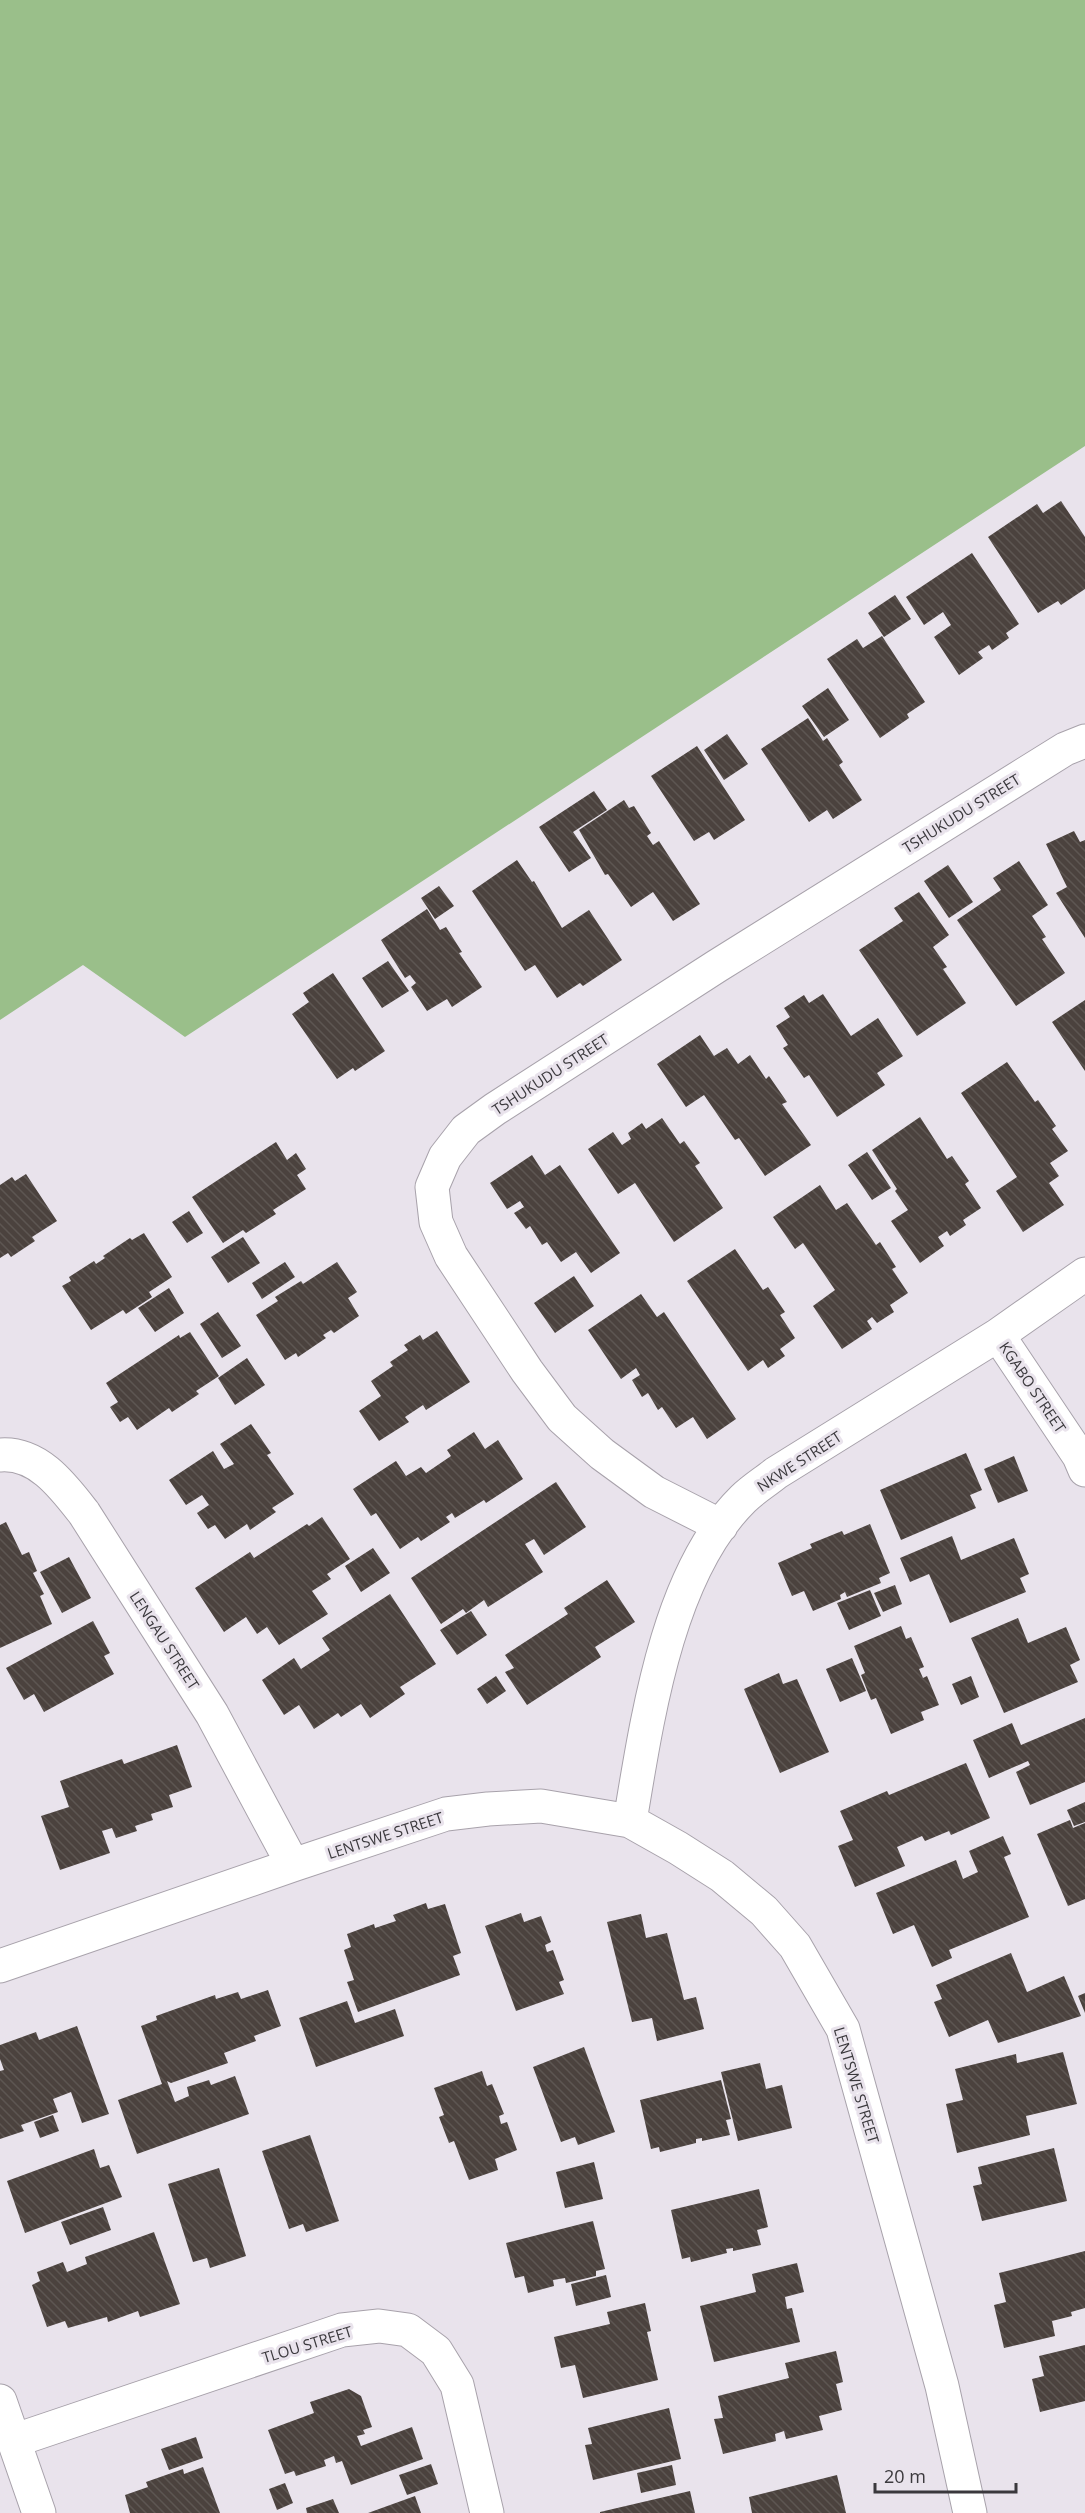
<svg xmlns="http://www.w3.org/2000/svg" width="1085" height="2513" font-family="'Open Sans',sans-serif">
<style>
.green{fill:#9abf8a}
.building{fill:url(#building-back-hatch)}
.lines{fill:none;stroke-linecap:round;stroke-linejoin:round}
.street-casing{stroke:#a8a2ab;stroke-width:35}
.street{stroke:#fff;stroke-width:33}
.labels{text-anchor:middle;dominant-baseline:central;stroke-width:6;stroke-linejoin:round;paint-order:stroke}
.street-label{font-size:15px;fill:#3b393d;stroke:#e9e3ec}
</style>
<defs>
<pattern id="building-back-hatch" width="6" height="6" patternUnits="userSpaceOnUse" patternTransform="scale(1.5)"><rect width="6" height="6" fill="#4b423e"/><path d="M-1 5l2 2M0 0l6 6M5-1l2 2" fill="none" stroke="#5d5652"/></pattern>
</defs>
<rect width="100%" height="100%" fill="#e9e3ec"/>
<path class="green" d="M0 0H1085V446L185 1037 83 965 0 1020Z"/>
<path class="building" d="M1061 501 1085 537V589L1061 605 1058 601 1038 613 988 537 1037 504 1043 513Z
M972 553 1019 624 1006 633 1009 638 992 650 989 645 978 652 983 658 959 675 934 637 951 625 943 612 924 625 906 597Z
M895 595 911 619 884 637 868 613Z
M882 636 925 702 907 714 909 718 880 738 827 659 857 639 863 648Z
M828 688 849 720 824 737 802 706Z
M808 718 823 741 827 738 843 762 839 765 862 800 833 819 827 810 809 822 761 749Z
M727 734 748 764 724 780 704 750Z
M697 746 745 820 714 840 709 832 694 841 651 776Z
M594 791 607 810 573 832 591 858 569 872 539 827Z
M624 800 629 808 634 806 651 833 647 836 653 845 659 841 700 904 673 921 653 892 631 907 608 874 605 875 579 830Z
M1074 831 1080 842 1085 840V938L1056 893 1067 887 1046 844Z
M517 860 532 882 534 881 562 928 589 910 622 960 583 986 580 983 557 998 535 965 525 971 472 891Z
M1019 861 1048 905 1032 916 1046 937 1042 939 1065 973 1016 1006 957 920 1001 890 993 878Z
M948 865 973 902 949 918 924 881Z
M439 886 454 906 435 919 421 898Z
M919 892 949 935 933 947 947 967 943 969 966 1003 917 1036 859 950 903 921 894 908Z
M427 909 440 930 446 927 462 952 459 953 482 987 452 1007 447 999 427 1011 411 987 416 983 410 975 405 978 381 940Z
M388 961 409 991 382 1008 362 978Z
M333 973 385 1051 355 1071 353 1068 337 1079 292 1014 309 1002 303 993Z
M823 994 851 1036 878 1018 903 1056 877 1073 885 1085 837 1117 809 1075 804 1078 783 1048 788 1045 776 1026 790 1017 784 1008 804 995 809 1003Z
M1085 1000V1071L1052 1022Z
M700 1035 714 1056 727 1048 738 1064 750 1055 766 1079 769 1076 787 1102 782 1104 811 1145 765 1176 739 1138 735 1140 704 1095 686 1107 657 1064Z
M1007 1062 1035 1102 1038 1100 1056 1126 1052 1129 1068 1151 1050 1163 1059 1176 1049 1183 1064 1205 1023 1232 996 1191 1017 1177 961 1093Z
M920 1117 947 1159 952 1156 969 1181 965 1184 981 1208 963 1220 966 1225 950 1236 947 1231 938 1237 944 1246 920 1263 891 1221 908 1210 895 1191 897 1189 872 1150Z
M662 1118 680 1144 684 1141 700 1163 695 1166 723 1208 674 1242 635 1183 618 1194 588 1149 613 1132 622 1145 631 1139 628 1133 642 1123 646 1129Z
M276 1142 287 1160 296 1153 306 1169 297 1175 306 1189 273 1210 276 1214 246 1233 243 1230 223 1243 192 1197Z
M867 1152 891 1188 872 1200 848 1165Z
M532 1155 545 1175 560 1165 620 1253 591 1273 576 1252 561 1262 547 1242 542 1245 530 1226 526 1229 514 1213 524 1207 520 1201 507 1209 490 1183Z
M26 1174 57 1221 32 1237 35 1241 11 1257 8 1253 0 1258V1185L12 1177 15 1181Z
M820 1185 836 1210 847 1203 876 1245 880 1242 896 1267 892 1269 908 1293 890 1305 894 1312 877 1323 872 1317 867 1321 872 1329 842 1349 813 1306 835 1290 803 1243 795 1249 773 1217Z
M189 1211 203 1233 187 1243 172 1222Z
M144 1233 172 1277 149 1292 152 1297 126 1314 123 1310 91 1330 62 1286 71 1281 69 1277 94 1261 96 1264 105 1258 103 1256 130 1238 132 1240Z
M243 1237 260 1263 228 1283 211 1257Z
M735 1249 763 1290 768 1287 785 1312 780 1315 795 1338 780 1349 785 1356 768 1368 763 1360 748 1371 687 1281Z
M285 1262 295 1277 262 1299 252 1283Z
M337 1262 357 1292 348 1298 359 1316 334 1333 331 1330 323 1335 326 1338 298 1357 296 1353 285 1360 256 1315 278 1301 275 1297 301 1281 303 1284Z
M574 1276 594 1306 555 1333 534 1303Z
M169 1288 184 1313 155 1332 138 1308Z
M641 1294 657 1317 664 1312 736 1419 707 1439 693 1417 676 1428 662 1407 658 1410 648 1393 642 1397 632 1380 640 1375 636 1368 621 1379 588 1330Z
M218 1312 241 1346 222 1358 200 1324Z
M437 1331 470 1382 426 1410 423 1405 405 1417 409 1422 379 1441 359 1411 381 1396 371 1381 393 1366 390 1362 408 1350 404 1345 420 1335 423 1340Z
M190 1332 219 1376 196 1391 199 1394 172 1412 169 1408 137 1430 128 1417 120 1422 110 1407 118 1402 106 1383 179 1335 180 1338Z
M247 1358 265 1385 235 1405 218 1378Z
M251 1424 271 1453 267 1455 294 1494 272 1508 276 1512 250 1530 247 1524 225 1539 215 1525 208 1529 197 1513 209 1505 202 1495 186 1505 169 1480 213 1451 224 1469 234 1464 220 1444Z
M474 1432 485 1449 498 1440 523 1479 486 1503 484 1500 455 1518 452 1513 446 1517 450 1522 421 1541 418 1537 400 1549 376 1513 371 1516 353 1489 396 1461 406 1476 421 1467 426 1473 451 1456 447 1450Z
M966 1453 982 1490 970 1495 976 1508 901 1540 880 1490Z
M1014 1456 1028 1491 998 1503 984 1469Z
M556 1482 586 1527 544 1555 534 1539 525 1544 543 1572 488 1607 484 1600 466 1613 463 1609 441 1624 411 1578Z
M322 1517 350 1559 327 1574 331 1579 312 1591 328 1614 279 1645 267 1627 257 1634 246 1617 224 1632 195 1588 250 1552 254 1558 307 1524 309 1526Z
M6 1522 22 1555 29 1552 37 1571 33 1573 44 1594 40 1596 52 1624 0 1648V1525Z
M870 1524 890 1573 879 1578 881 1583 847 1597 845 1592 840 1595 841 1599 813 1611 804 1591 792 1596 778 1563 812 1548 810 1544 842 1531 844 1535Z
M952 1536 961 1560 1014 1538 1029 1574 1020 1578 1026 1592 950 1623 929 1574 910 1582 900 1558Z
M373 1548 390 1573 361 1592 345 1566Z
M69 1557 91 1598 62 1613 40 1572Z
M607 1580 635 1622 595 1647 601 1657 527 1705 505 1672 514 1668 505 1655 568 1614 564 1608Z
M895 1585 902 1604 883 1612 874 1593Z
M870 1590 881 1616 849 1630 837 1603Z
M390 1594 436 1664 400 1687 405 1694 370 1718 361 1704 341 1717 338 1713 314 1729 299 1705 284 1715 262 1680 294 1658 301 1669 330 1650 322 1638Z
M471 1611 487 1635 457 1655 440 1630Z
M1018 1618 1028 1643 1066 1627 1080 1660 1070 1665 1078 1682 1004 1713 971 1638Z
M93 1621 110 1653 104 1656 114 1674 44 1712 34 1694 24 1700 6 1668Z
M901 1626 906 1639 911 1637 924 1667 919 1669 923 1678 927 1676 939 1705 921 1712 924 1720 891 1734 876 1698 871 1700 861 1675 865 1673 854 1646Z
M852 1658 866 1691 840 1702 826 1669Z
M779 1673 783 1684 797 1679 829 1752 780 1773 744 1689Z
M496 1676 506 1691 487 1704 477 1689Z
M971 1676 979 1697 961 1705 952 1684Z
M1085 1718V1782L1030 1805 1016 1772 1030 1765 1028 1761 989 1778 973 1740 1012 1723 1021 1745Z
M177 1745 192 1787 169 1795 173 1807 151 1814 153 1820 135 1826 137 1831 116 1838 112 1828 102 1831 110 1853 60 1870 41 1816 69 1807 60 1781 122 1759 124 1764Z
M966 1763 990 1818 951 1835 949 1831 925 1841 922 1836 897 1847 905 1866 855 1887 838 1846 853 1840 840 1811 887 1791 889 1795Z
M1085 1802V1822L1074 1826 1067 1810Z
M1070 1820 1073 1828 1085 1823V1899L1068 1906 1037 1834Z
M1003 1836 1011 1854 1004 1857 1029 1917 949 1950 952 1958 932 1967 914 1925 893 1934 876 1893 956 1860 963 1879 978 1872 969 1851Z
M426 1903 428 1909 445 1904 461 1953 453 1956 460 1975 358 2012 347 1982 354 1980 344 1950 351 1947 347 1934 374 1924 375 1928 396 1921 393 1915Z
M521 1913 524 1922 541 1916 551 1942 545 1945 547 1952 553 1950 564 1980 559 1982 564 1994 516 2011 485 1926Z
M641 1914 646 1938 667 1933 684 2000 696 1997 704 2029 657 2041 652 2018 632 2022 607 1922Z
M1011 1953 1027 1992 1064 1976 1081 2016 998 2043 988 2020 949 2037 934 2002 942 1999 936 1985Z
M268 1990 281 2026 254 2036 256 2041 224 2053 228 2063 171 2083 167 2081 175 2102 189 2096 187 2087 209 2080 211 2085 235 2076 249 2114 137 2154 118 2100 162 2084 141 2026 157 2020 156 2016 215 1995 216 1999 238 1992 241 1999Z
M1085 1993V2013L1078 1996Z
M347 2001 355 2023 395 2009 404 2036 316 2067 299 2018Z
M77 2026 109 2114 82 2123 71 2092 53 2099 58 2112 21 2125 24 2131 0 2139V2071L4 2070 0 2059V2045L36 2032 39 2040Z
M584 2047 615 2132 578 2145 575 2137 561 2142 533 2067Z
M1063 2052 1077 2104 1026 2116 1030 2135 957 2153 946 2104 963 2100 955 2069 1016 2054 1017 2063Z
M760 2063 766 2089 782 2085 792 2128 738 2141 721 2072Z
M482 2071 487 2086 492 2084 504 2114 499 2116 501 2124 507 2122 517 2150 495 2159 498 2170 469 2180 454 2141 449 2143 439 2117 444 2115 434 2088Z
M721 2080 731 2119 726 2120 730 2135 702 2141V2138L696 2139V2143L660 2152 659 2147 651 2149 640 2100Z
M53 2115 59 2131 40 2138 34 2122Z
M310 2135 339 2221 306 2232 303 2224 289 2229 262 2151Z
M1054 2148 1067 2201 982 2221 973 2186 982 2184 978 2167Z
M94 2149 100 2168 109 2165 122 2197 25 2233 7 2181Z
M594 2162 603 2199 565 2208 556 2172Z
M219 2168 246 2256 210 2268 207 2258 193 2262 168 2184Z
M759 2189 768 2227 757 2230 761 2245 733 2251V2248L726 2249 727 2253 691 2262 690 2257 682 2259 671 2210Z
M103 2207 111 2230 70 2245 61 2222Z
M593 2221 605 2269 596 2271V2276L566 2283 565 2278 553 2280 554 2286 528 2293 524 2276 515 2278 506 2243Z
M154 2232 180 2304 140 2317 138 2311 108 2322 107 2317 68 2328 65 2321 47 2327 32 2285 40 2281 37 2272 63 2262 67 2272 87 2264 85 2257Z
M1085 2251V2308L1071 2312 1072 2316 1052 2321 1055 2336 1004 2348 994 2305 1006 2302 999 2273Z
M797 2263 804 2292 785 2297 787 2309 792 2308 800 2342 714 2362 700 2306 756 2292 752 2274Z
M606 2275 611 2297 576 2306 571 2284Z
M645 2303 651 2331 647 2332 658 2380 583 2398 575 2365 561 2368 554 2337 610 2324 607 2312Z
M1085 2345V2401L1040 2412 1032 2379 1044 2376 1039 2356Z
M836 2351 843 2382 836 2384 842 2410 819 2416 823 2430 786 2439 784 2431 775 2434 776 2441 723 2454 714 2419 723 2418 718 2396 789 2378 785 2363Z
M349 2389 361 2396 372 2427 363 2430 365 2434 357 2436 361 2446 412 2427 423 2459 351 2485 342 2461 336 2463 334 2456 324 2460 326 2466 296 2476 294 2471 285 2474 268 2430 314 2413 310 2402Z
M669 2408 681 2459 593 2480 585 2445 592 2444 588 2428Z
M196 2437 203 2458 169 2470 161 2449Z
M431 2464 438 2484 407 2495 399 2475Z
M672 2465 676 2485 641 2493 637 2473Z
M203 2467 220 2513H130L125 2495 148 2487 146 2482 183 2469 184 2474Z
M837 2475 846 2513H752L749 2497Z
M285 2483 293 2503 277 2510 269 2489Z
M690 2491 695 2513H600V2512Z
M415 2496 421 2513H368Z
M333 2499 339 2513H307L306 2508Z"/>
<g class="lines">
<g class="street-casing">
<path id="street" d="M998 1335 1079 1456 1085 1470
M0 1455C38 1452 63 1486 84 1513L212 1714 293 1865
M721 1526 654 1492 602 1454 562 1418 527 1371 451 1256 436 1222 432 1187 445 1157 466 1130 495 1109 717 966 1065 749 1085 741
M630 1821C647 1720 667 1574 743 1499 753 1489 765 1482 776 1473L998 1335 1085 1274
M0 1966 293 1865 446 1814 488 1809 541 1806 630 1821 678 1848 722 1876 764 1911 795 1946 843 2029 942 2386 970 2513
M0 2401 39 2513
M13 2441 342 2330 379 2326 408 2330 436 2351 457 2385 487 2513"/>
</g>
<use href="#street" class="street"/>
</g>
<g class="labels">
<g class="street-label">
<text transform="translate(961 813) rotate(-32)">TSHUKUDU STREET</text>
<text transform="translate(550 1074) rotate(-33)">TSHUKUDU STREET</text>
<text transform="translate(1033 1387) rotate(56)">KGABO STREET</text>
<text transform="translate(799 1461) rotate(-33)">NKWE STREET</text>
<text transform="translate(165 1640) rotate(57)">LENGAU STREET</text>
<text transform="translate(385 1835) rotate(-18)">LENTSWE STREET</text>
<text transform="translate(857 2085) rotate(73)">LENTSWE STREET</text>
<text transform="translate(307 2344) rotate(-17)">TLOU STREET</text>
</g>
</g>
<path d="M875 2483v9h141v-9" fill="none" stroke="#3b393d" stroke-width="3"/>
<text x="884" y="2483" font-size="18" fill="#3b393d" stroke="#e9e3ec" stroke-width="4.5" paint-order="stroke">20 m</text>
</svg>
